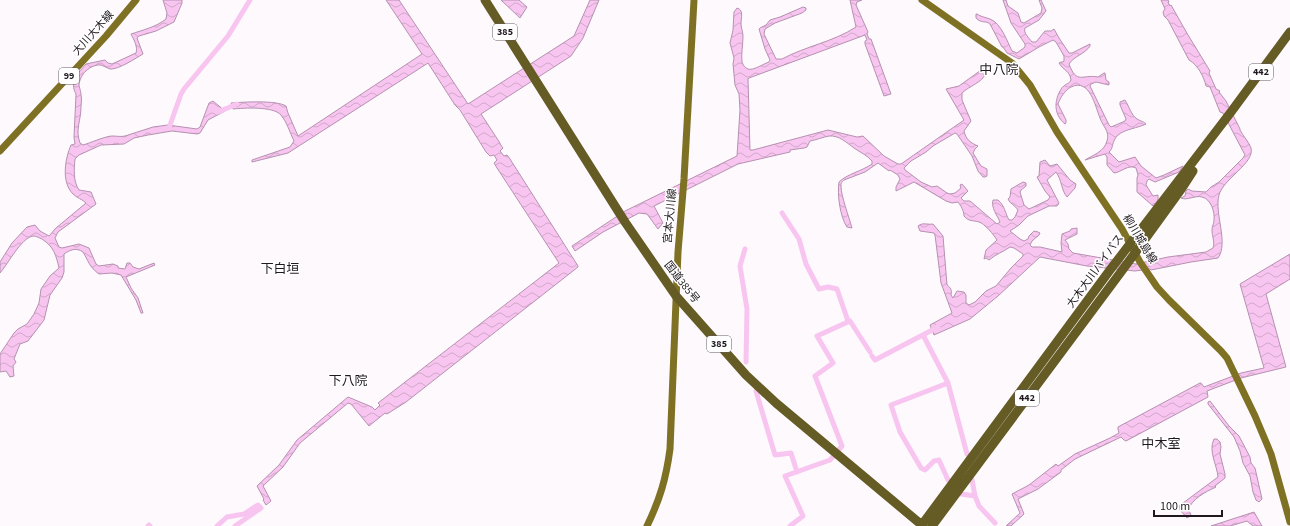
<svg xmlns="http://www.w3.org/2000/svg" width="1290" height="526" font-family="'Source Sans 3','Noto Sans JP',sans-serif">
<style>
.water{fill:url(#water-waves);stroke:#b691b1}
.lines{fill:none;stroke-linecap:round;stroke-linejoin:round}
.canal{stroke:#f7c5ef;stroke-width:5}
.major{stroke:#7f7124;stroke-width:7}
.highway{stroke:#655b24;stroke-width:9}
.labels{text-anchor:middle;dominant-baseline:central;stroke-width:3;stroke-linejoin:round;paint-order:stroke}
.shield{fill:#fff;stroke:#635d62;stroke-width:1}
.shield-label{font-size:10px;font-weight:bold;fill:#20181f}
.street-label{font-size:11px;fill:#20181f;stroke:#fff}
.quarter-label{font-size:13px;fill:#20181f;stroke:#fff}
</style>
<defs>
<pattern id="water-waves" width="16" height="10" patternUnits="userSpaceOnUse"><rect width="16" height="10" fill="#f7c5ef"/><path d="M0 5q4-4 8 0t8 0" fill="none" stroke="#d3a8cc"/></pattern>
</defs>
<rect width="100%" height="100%" fill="#fef9fd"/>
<path class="water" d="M163 0H182V3L174 22 156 31 139 36 137 38 143 54C136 58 118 70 110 69 107 68 104 66 101 65 90 64 79 75 79 86 80 89 81 92 81 95 82 99 81 103 81 107 81 121 75 129 80 143L83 145C90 143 106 136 112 136 117 136 121 137 125 136L153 127 168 125 197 129 200 127 209 103 213 101 225 111 208 120 200 133 197 134 172 131 148 135 134 138 124 144 101 145 79 155 75 159C74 169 73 181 79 190L91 192 96 204 58 232 55 238 59 247 62 248 79 244 89 248 96 264 99 266 113 264 118 266V268L125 269 127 263H130L133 267 139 269 154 263 155 265 126 277 131 288 138 298 143 313H141L136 300 121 275 112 273 99 274C89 267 88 260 83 252 76 247 70 250 64 254V272L62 278 50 295 44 320 28 341 20 344 14 359 16 362 13 366 14 376 10 377 6 371 0 372V354L14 333 18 329 27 324 34 314 39 303 41 289 50 276 59 268C56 255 54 247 42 239 39 238 37 236 33 236 21 238 8 264 0 273V262L12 243 27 227 35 225 40 231 49 236 56 228 86 203C82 199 77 198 73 194 61 182 65 159 71 145L75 144 74 137 76 94C69 82 78 73 86 64L105 60 108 63 112 64 136 53C138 47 134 40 131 34 143 30 156 27 166 19L167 13Z
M386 0H399L468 104 574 36 590 0H599L583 38 571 56 481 114 500 143V144L503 148 500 151 504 156 507 155 510 159 578 266V267L406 402 387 414 385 413 369 426 351 404 348 403 300 443 283 467 263 486 271 501 266 505 263 500 264 499 257 486 279 465 297 440 348 397 372 407 375 410 380 405 378 403 559 263 497 168 494 163 497 160 494 155 490 156 486 152 460 110 455 105 428 63 288 153 252 162V160L290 147 294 141C290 133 287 122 281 115 273 106 244 108 233 109L231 103C244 102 276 100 286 106L288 113 298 136 422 54Z
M501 0H519L527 7 520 18Z
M850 0H862L857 2 856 5 868 32 867 34 869 39H871L891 94 884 96 865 44V41L867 40 865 35 749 78 748 79 750 150H753L828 130 857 137 863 136 884 156 898 164H901L964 120 946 89 959 86 988 65C986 83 973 83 962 93V100L971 121 964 131C966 140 971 143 978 146L975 149 973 153 981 166 987 169V176L985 177H983L978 171 972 156 957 134 955 133 933 146 926 152 911 161 904 168 905 170 921 182 932 187 937 186 947 193 950 194 955 193 961 188 960 185 962 184 968 191 961 198 964 201H970L997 224 1000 222C997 215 991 208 993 200H998C1005 206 1005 213 1009 220H1012L1015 217 1018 210C1015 205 1010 204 1008 199L1010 197 1011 189 1023 182 1026 183V186L1021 190 1020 192 1024 205 1029 209 1048 200 1050 197 1045 191 1037 177 1039 176 1040 162 1045 160 1050 166 1057 164 1070 180 1076 184 1075 188 1067 197C1061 190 1062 180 1056 172L1047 180 1059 203 1057 206H1049L1028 216 1019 225 1010 231 1020 239 1024 241 1028 239 1029 236 1034 231 1038 232 1040 233 1039 235 1032 241 1030 245 1032 247H1040L1062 252 1061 243 1062 234 1070 231 1071 229 1077 228V234L1065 240 1068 244 1069 249 1073 253 1136 264 1168 257 1206 252 1213 248C1215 242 1212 236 1212 230 1212 226 1214 224 1214 220 1215 212 1211 199 1202 197 1195 195 1187 201 1181 198L1185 196 1186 191 1188 189 1192 191 1206 192 1211 187 1219 182 1243 158 1245 155 1223 113 1220 112 1210 87 1206 86C1204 77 1198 65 1189 60L1168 20 1164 16 1163 12 1165 9 1161 0H1168L1169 2H1168L1170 6 1171 5 1188 35 1210 71 1209 73 1216 89 1220 91 1219 92 1226 101 1240 129V130C1243 136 1249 142 1251 148 1255 163 1223 179 1219 195 1214 213 1229 243 1218 258L1191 262 1151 270 1150 269 1135 271 1087 266 1040 257 998 296 970 319 934 335 930 325 952 313 941 283 935 235 934 233 920 231 918 226C923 222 927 225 933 224L943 236 947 285C951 288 952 290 951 295L953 298 957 291 964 292 966 295V303L969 305 975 302 986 291 996 286 1011 268 1023 256V254L1014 248 1010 247C1003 252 996 254 989 260L986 258 984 259 986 250 997 240C994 235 984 223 979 222 973 220 969 222 964 216 964 211 961 206 958 202L952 203 946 201 914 182 896 191V187L900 179 898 175 890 170 889 171 878 163 865 172 844 180C842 182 841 182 841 186 841 196 849 217 852 228L847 227C840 217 837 194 839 182 847 174 862 171 872 164V161C867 155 861 153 854 148 847 143 839 135 829 136 823 137 816 140 810 141L807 147 804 148 790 150V152L738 164 654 206 663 223 658 229 647 214 639 213 603 232 575 251 572 246 625 211 737 156 740 110 739 94 735 85 733 64 734 58 730 43 733 30 734 12 737 8C744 10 741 17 741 24 741 28 743 32 743 36 743 45 741 54 742 62 743 65 745 68 748 69 753 71 763 64 769 62L770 60 765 49 759 29 760 28 766 25 770 20 780 17 803 7 806 8V10L802 13 775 23 765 29 764 34 776 59H782C806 46 833 42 856 27Z
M1003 0H1006L1008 6 1018 13 1021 22 1024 23 1041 13 1042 8 1039 0H1041L1046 11 1039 20 1025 28C1023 33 1029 38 1032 42H1036L1045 31H1051L1054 29 1059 38 1069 53H1072L1090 44V46C1085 54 1074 56 1069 64 1077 85 1082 74 1098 77L1104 73H1105L1106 80 1109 82V85L1096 82 1091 84 1090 86 1109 125 1111 127 1125 121 1126 119 1120 105V102L1125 100C1129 106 1131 115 1137 119 1140 121 1143 121 1146 124 1138 128 1125 129 1118 135 1111 142 1114 148 1109 152L1119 162 1135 157 1141 166 1156 178 1164 175 1183 166 1179 172 1155 182 1149 179 1147 181 1146 185 1153 196 1158 195V200L1153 206 1137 192V178L1138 175 1136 168C1128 164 1122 172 1114 173L1107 165V157L1105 154 1085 160C1093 155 1104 152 1107 141 1110 131 1103 127 1100 118 1095 106 1090 78 1071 87 1065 90 1060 98 1058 104L1066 120V123L1065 124C1054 115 1054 102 1060 91 1062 88 1061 88 1064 86 1067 83 1069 84 1071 80 1070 71 1063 70 1059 63L1061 62H1063L1064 61V56L1056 42 1053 40 1039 47 1019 59 1007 53 1003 47H1002L990 24C985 20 982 24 976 18V14H977C981 17 985 17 990 19 1001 23 1007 41 1012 51L1017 53 1025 47V44L1011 23Z
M1290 254V279L1266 294 1286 367 1241 378 1207 391 1208 397 1126 441 1124 440 1121 437 1075 459 1061 470V472L1038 489 1018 499 1024 514 1011 526H1006L1020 513 1012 494 1029 485 1056 464 1058 466 1075 454 1110 438 1119 433 1118 429V427L1200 383H1201L1204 387 1241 373 1264 368 1240 284Z
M1210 401 1229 426 1239 436 1250 457 1251 463 1255 468 1262 499 1259 502 1256 500 1253 492 1250 476 1243 463 1240 451 1234 437 1208 404V402Z
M1214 439H1217L1220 442 1221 447 1220 454 1225 474V478L1215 486 1216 487C1205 492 1192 499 1188 510L1191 514 1190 516 1187 518 1180 510 1179 506 1218 477C1217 465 1208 451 1214 439Z
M1254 512 1262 526H1253L1247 521 1230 526H1211Z"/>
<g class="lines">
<path class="canal" d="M218 112 237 104
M169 128 181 94 184 89 228 36 250 0
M782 213 799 239 806 264 819 289 828 287 837 289 848 321
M745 249 740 266 747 309 746 362
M923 335 948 383 967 454
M872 356 875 360 938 327
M948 383 891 405 900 432 921 468 925 470 934 461 939 460 948 480
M756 391 775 455 791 453 797 472
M972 480 975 496 979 506 995 523
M961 494 975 496
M148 526 149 525 150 526
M217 526 227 517 244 514 258 505 261 508 235 526
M790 526 803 516 785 476 830 460 842 446 815 376 833 363 817 336 850 321 870 352"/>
<path class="major" d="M922 0 1012 63 1030 85 1057 132 1122 229 1140 262 1157 287 1169 300 1221 351 1227 358 1255 416 1271 454 1290 522
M0 151 106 36 136 0
M647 526C660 499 666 479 670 449L678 252 684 179 694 0"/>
<path class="highway" d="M485 0 625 222 676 296 746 375 776 403 923 526
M921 526 1110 270 1231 112 1290 32
M932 526 1135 253 1182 188 1193 171"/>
</g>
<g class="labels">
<g class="shield">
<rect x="493" y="24" width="24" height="16" rx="3"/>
<rect x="1249" y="64" width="24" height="16" rx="3"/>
<rect x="59" y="68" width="20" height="16" rx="3"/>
<rect x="707" y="336" width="24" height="16" rx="3"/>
<rect x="1015" y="390" width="24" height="16" rx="3"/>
</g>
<g class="shield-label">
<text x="505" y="32">385</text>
<text x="1261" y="72">442</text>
<text x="69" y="76">99</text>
<text x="719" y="344">385</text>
<text x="1027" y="398">442</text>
</g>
<g class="street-label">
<text transform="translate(93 33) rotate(-48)">大川大木線</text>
<text transform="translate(670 216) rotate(-85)">宮本大川線</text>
<text transform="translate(1140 239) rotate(59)">柳川城島線</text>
<text transform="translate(1095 271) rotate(-54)">大木大川バイパス</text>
<text transform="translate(682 282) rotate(52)">国道385号</text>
</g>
<g class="quarter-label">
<text x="999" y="70">中八院</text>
<text x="280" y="269">下白垣</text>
<text x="348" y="381">下八院</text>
<text x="1161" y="444">中木室</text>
</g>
</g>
<path d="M1154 510v6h68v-6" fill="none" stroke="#20181f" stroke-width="2"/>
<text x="1160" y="510" font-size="12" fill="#20181f" stroke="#ffffff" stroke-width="3" paint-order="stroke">100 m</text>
</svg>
